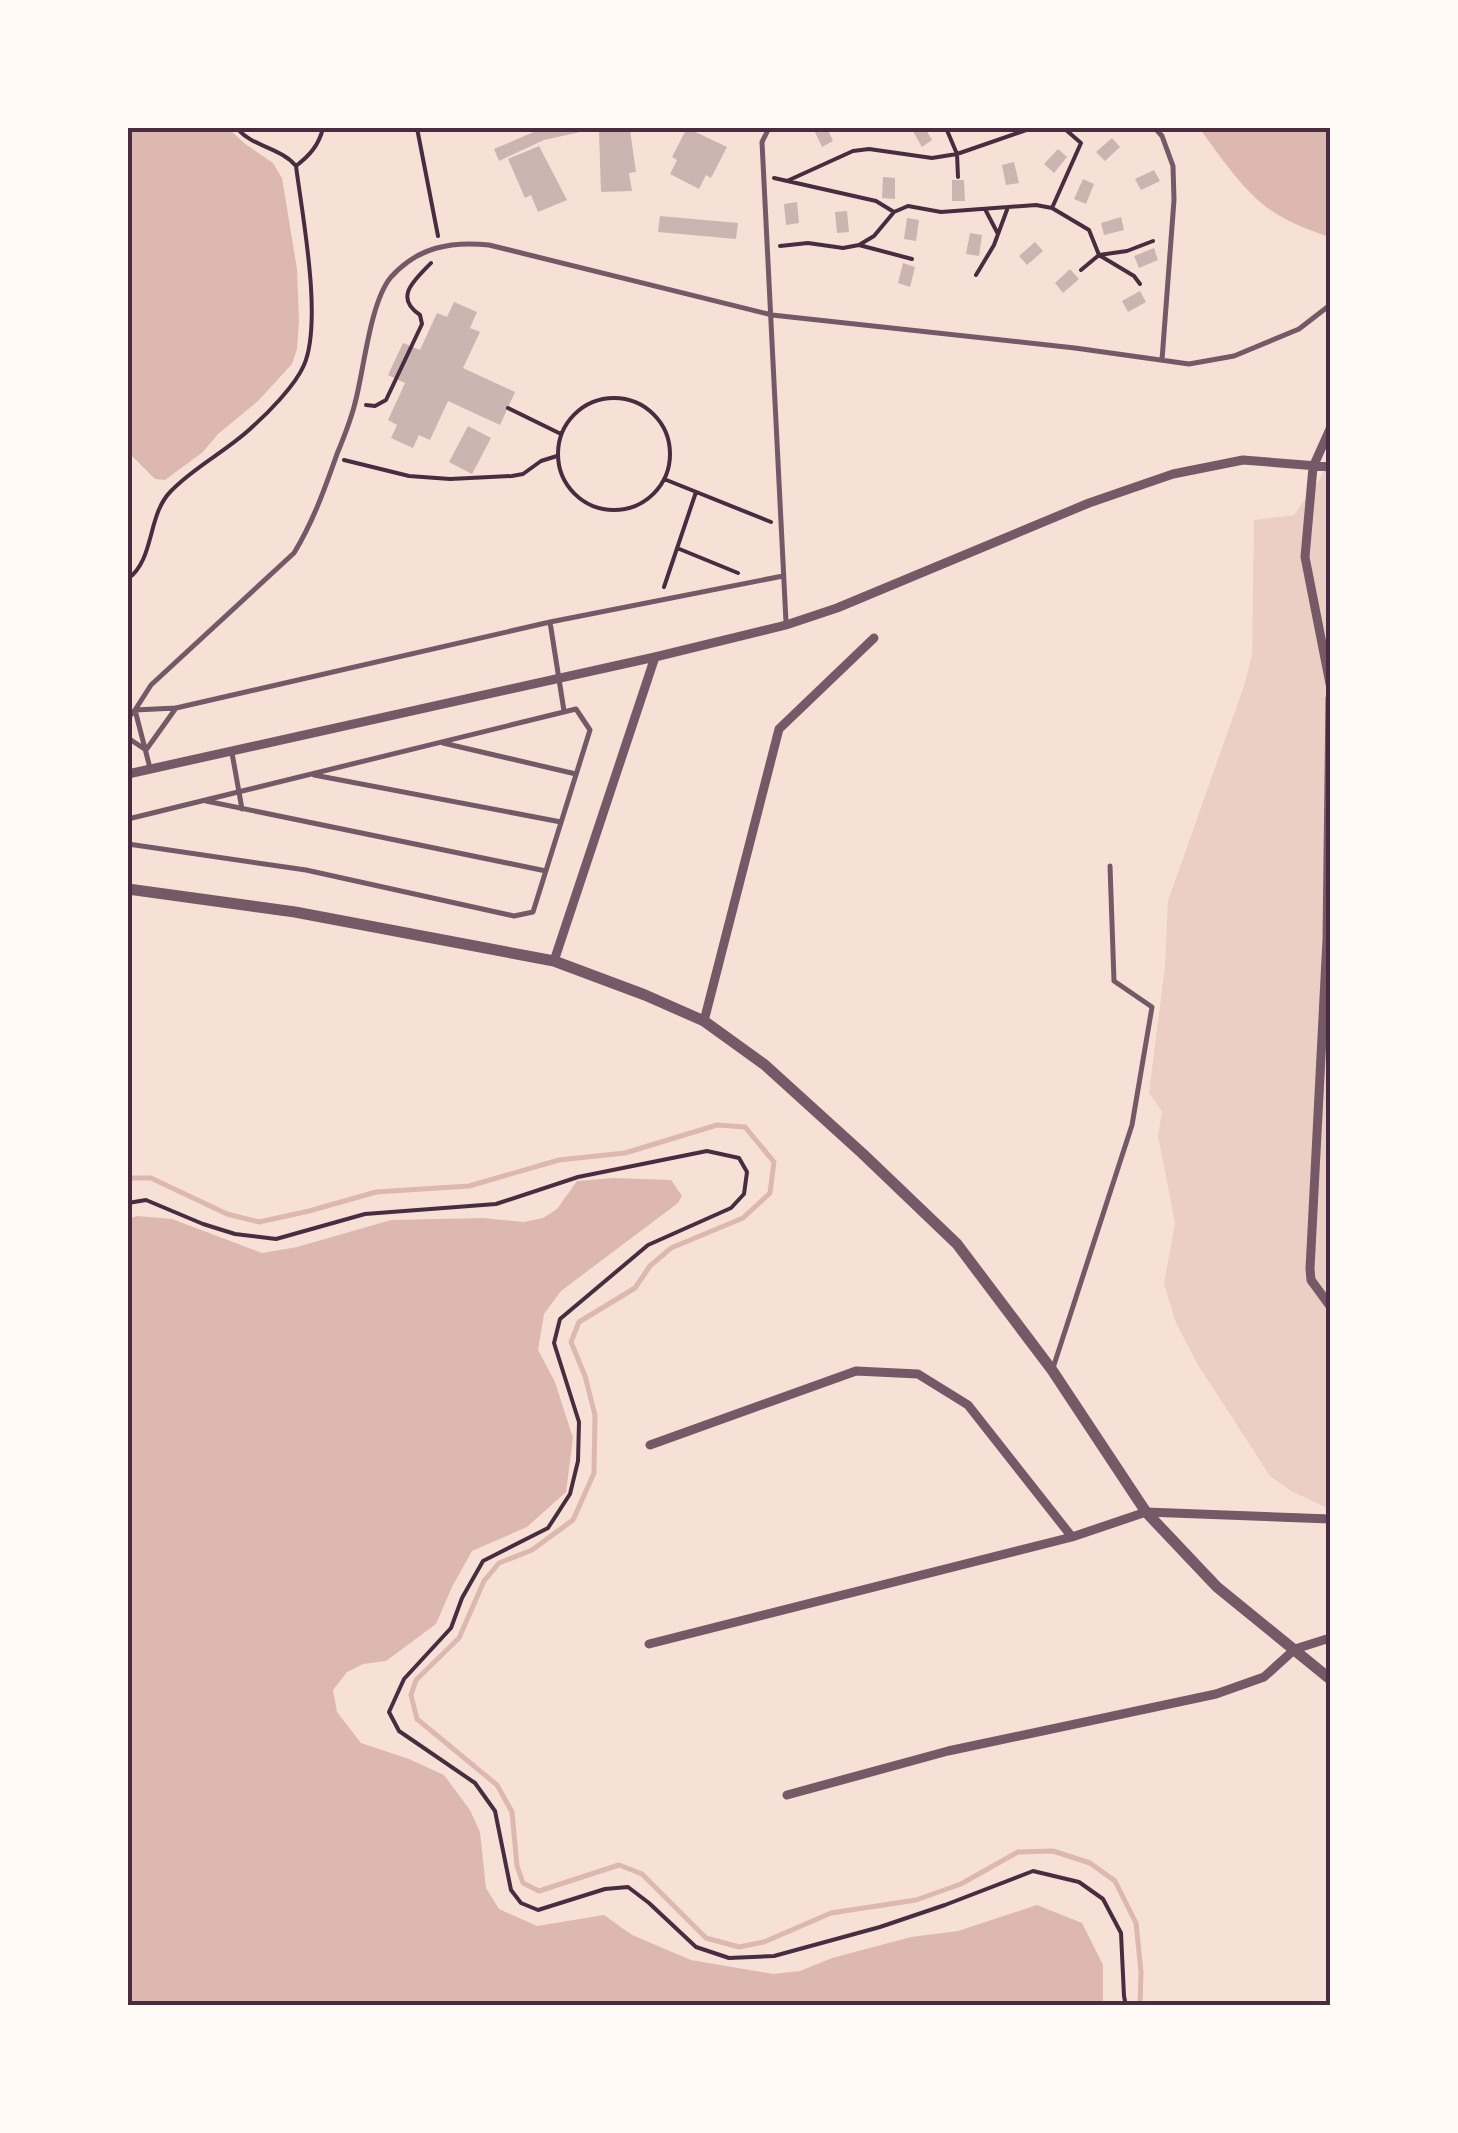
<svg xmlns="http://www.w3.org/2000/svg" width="1458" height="2133" font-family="Helvetica,sans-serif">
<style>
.green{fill:#ebcfc5}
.water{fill:#dcb8b0}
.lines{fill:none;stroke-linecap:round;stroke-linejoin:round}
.stream{stroke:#dcb8b0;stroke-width:5}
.building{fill:#ccb4b1}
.path{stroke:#4a2c40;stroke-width:4}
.service{stroke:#755966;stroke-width:5}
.minor{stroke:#755966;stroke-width:9}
.tertiary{stroke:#755966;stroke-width:11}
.neatline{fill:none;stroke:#4a2c40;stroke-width:4}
</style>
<rect width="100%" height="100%" fill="#f7e1d7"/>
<path class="green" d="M1330 459V1508L1329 1509 1291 1491 1270 1476 1198 1365 1176 1323 1164 1284 1175 1223 1158 1136 1162 1112 1149 1093 1165 966 1168 901 1245 683 1252 654 1254 520 1294 515 1319 480Z"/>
<path class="water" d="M128 128H228L244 143 273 163 282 178 297 269 299 321 297 349 292 364 258 401 218 434 203 452 165 480 155 479 128 452Z
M1199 128H1330V237C1311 231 1290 223 1272 211 1244 193 1219 154 1199 128Z
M613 1178 671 1180 682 1196 678 1203 561 1291 544 1314 538 1350 555 1382 573 1438 566 1492 527 1527 472 1551 452 1587 436 1624 386 1661 363 1664 347 1672 333 1690 337 1712 361 1743 409 1759 444 1775 470 1810 480 1832 486 1888 499 1909 537 1926 604 1915 632 1935 691 1960 773 1974 800 1971 832 1958 911 1937 958 1931 1037 1905 1082 1923 1103 1965V2005H128V1219L137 1216 172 1219 262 1253 297 1247 391 1220 483 1218 524 1222 543 1218 557 1209 577 1181Z"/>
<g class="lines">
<path class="stream" d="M128 1178H151L227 1214 259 1222 309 1211 376 1192 469 1186 559 1160 625 1153 717 1125 745 1127 774 1162 770 1193 743 1218 671 1248 650 1266 635 1288 579 1322 571 1342 585 1376 595 1415 594 1473 573 1520 532 1550 499 1563 484 1581 459 1638 416 1680 411 1695 417 1719 497 1785 512 1812 517 1866 523 1883 539 1891 619 1865 642 1874 706 1938 739 1947 764 1942 831 1913 916 1900 961 1884 1018 1852 1053 1851 1090 1863 1115 1881 1136 1923 1141 1972 1140 2006"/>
</g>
<path class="building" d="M543 128 594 129 544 140 499 161 494 149Z
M687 128 727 147 711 178 706 175 699 189 670 174 677 160 672 157Z
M813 128H827L833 141 822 147Z
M911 128H925L932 140 922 147Z
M630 130 636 172 629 173 632 191 601 192 599 131Z
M1112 138 1120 147 1105 161 1096 152Z
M539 146 567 200 538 212 531 195 525 198 508 159Z
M1058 149 1067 157 1054 173 1044 164Z
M1014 162 1019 183 1006 185 1002 165Z
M1154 170 1160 181 1141 190 1135 179Z
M883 177 895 178V199L882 198Z
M1083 179 1094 184 1086 204 1074 199Z
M952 180H964L965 201H952Z
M797 202 799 223 786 225 784 204Z
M847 211 849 232 837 233 835 212Z
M660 216 738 223 736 239 658 232Z
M1121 217 1124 230 1104 235 1101 223Z
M907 218 919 220 916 241 904 239Z
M970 233 982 235 979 256 966 254Z
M1035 242 1043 251 1027 265 1019 256Z
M1154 248 1158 260 1139 268 1134 256Z
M903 263 915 267 910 287 898 283Z
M1070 269 1079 279 1063 293 1055 283Z
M1140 291 1146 302 1128 312 1122 301Z
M454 302 477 312 470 328 480 332 463 368 515 392 500 425 448 401 430 440 419 435 413 448 391 438 397 425 388 420 405 383 388 375 403 343 420 350 437 313 447 317Z
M468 426 491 438 472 474 449 462Z"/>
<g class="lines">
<path class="path" d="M237 128C252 147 280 147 296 166
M417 128 438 236
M946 128 957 154 958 177
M774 178 876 201 894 212
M787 181 853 151 869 149 932 158 957 154 1032 128
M1052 208 1081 143 1066 130 1058 128
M986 211 998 234
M859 245 912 259
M780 246 808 243 843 248 859 245 874 236 894 212 908 206 941 212 1036 205 1052 208 1089 230 1099 255 1134 276 1140 284
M1081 270 1099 255 1127 251 1153 241
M976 275 994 245 1008 207
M558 454a56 56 0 1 1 112 0a56 56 0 1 1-112 0Z
M366 405 375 406 386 400 422 324 420 315C393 297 415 280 431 263
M508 408 561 434
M344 460 409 476 450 479 512 476 523 474 541 461 557 456
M664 479 771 522
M677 548 738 573
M128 579C155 559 147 515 171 491 194 467 225 452 250 429 267 414 295 386 304 365 323 321 302 214 296 166 310 155 319 145 323 128
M664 587 696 492
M128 1203 146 1200 203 1224 235 1234 276 1239 365 1214 496 1204 578 1177 707 1151 739 1158 747 1172 744 1194 731 1208 648 1245 560 1319 554 1343 579 1422 578 1461 570 1494 548 1528 483 1561 462 1598 451 1628 404 1679 389 1712 399 1731 475 1783 495 1811 511 1890 521 1903 538 1910 605 1889 628 1887 649 1903 696 1947 729 1958 774 1956 880 1927 945 1905 1033 1871 1079 1882 1103 1899 1121 1933 1124 1996 1126 2006"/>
<path class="service" d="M769 128 762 142 786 622
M1155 128 1162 136 1173 166 1174 200 1162 360
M550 622 564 711
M128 718 135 710 176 708 550 622 783 576
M128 738 146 750 176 708
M443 743 576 774
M232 753 242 809
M150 768 135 710 151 685 294 553C313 522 325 488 337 454 344 437 351 420 355 403 364 370 370 302 391 277 418 247 451 241 489 245L772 315 1075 348 1189 364 1234 356 1299 329 1330 305
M314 775 561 822
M206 801 546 871
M128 819 576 709 590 730 533 912 514 916 306 870 128 844
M1053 1368 1132 1125 1152 1007 1114 981 1110 866"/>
<path class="minor" d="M1330 429 1313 467 1305 557 1330 684
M1330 698 1327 940 1310 1269 1311 1280 1330 1306
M128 774 655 657 786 625 837 608 1089 503 1173 474 1243 460 1330 467
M554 961 655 657
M704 1021 779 729 874 638
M650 1445 856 1371 918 1374 968 1405 1072 1537
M649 1644 1072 1537 1146 1512 1330 1519
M787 1795 948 1751 1216 1694 1264 1677 1295 1649 1330 1638"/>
<path class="tertiary" d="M128 889 295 912 554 961 645 995 704 1021 765 1065 863 1154 957 1244 1052 1370 1146 1512 1217 1587 1330 1679"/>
</g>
<rect width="1458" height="2133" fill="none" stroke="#fffaf5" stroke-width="260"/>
<rect x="130" y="130" width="1198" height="1873" class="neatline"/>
</svg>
